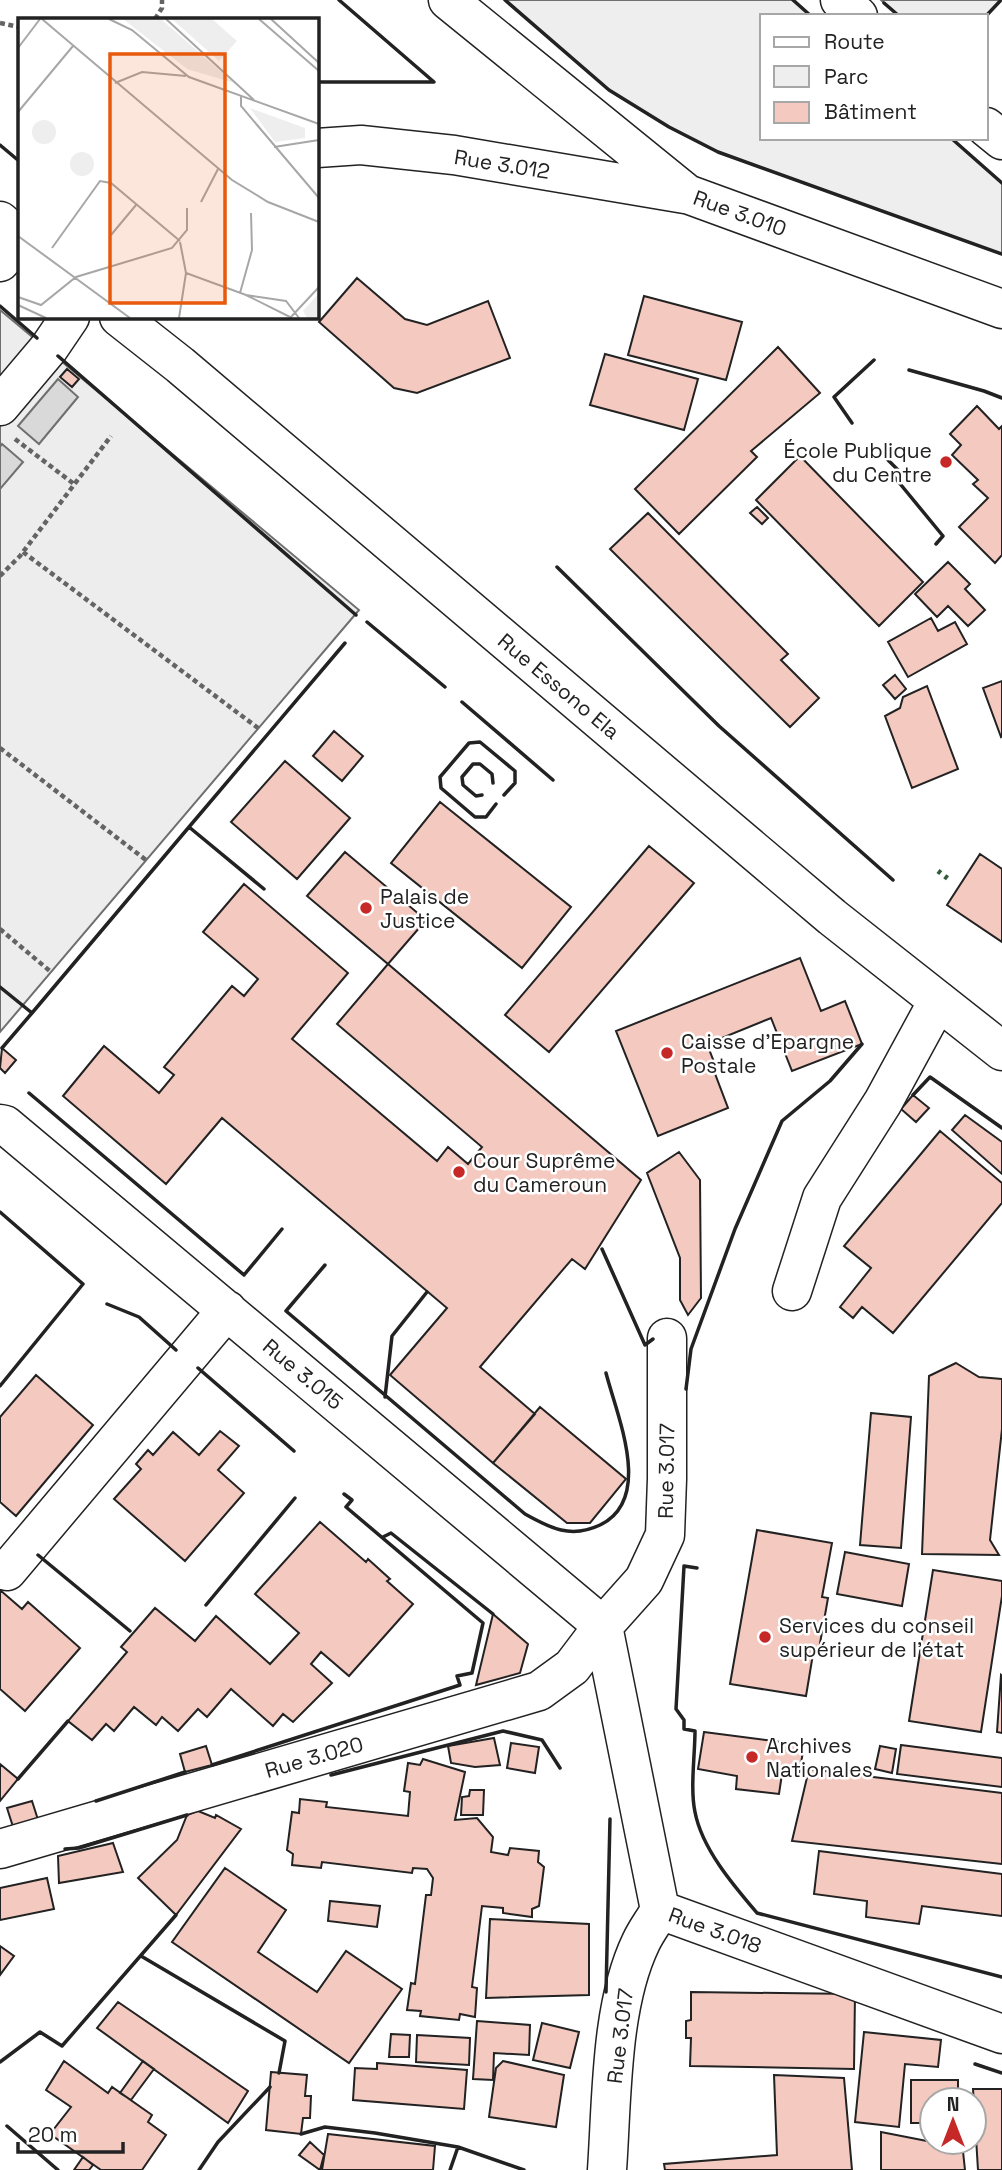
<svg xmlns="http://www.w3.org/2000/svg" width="1002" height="2170" font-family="'Space Grotesk',sans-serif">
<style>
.green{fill:#eee;stroke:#6f6f6f;stroke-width:2}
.parking{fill:#ededed;stroke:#6f6f6f;stroke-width:2}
.water{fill:#d9d9d9;stroke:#6f6f6f;stroke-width:2}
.building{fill:#f3c9c0;stroke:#222;stroke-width:2}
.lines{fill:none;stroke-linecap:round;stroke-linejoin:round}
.minor-casing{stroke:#222;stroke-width:41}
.major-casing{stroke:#222;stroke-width:41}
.path{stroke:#646464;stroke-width:4.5;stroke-dasharray:5 3.5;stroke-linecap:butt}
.minor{stroke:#fff;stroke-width:38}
.major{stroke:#fff;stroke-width:38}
.hedge{stroke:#2f5e38;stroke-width:5;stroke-dasharray:3.5 5;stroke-linecap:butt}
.wall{stroke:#222;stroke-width:3.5}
.poi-dot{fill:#c62828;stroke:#fff;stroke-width:2.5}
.labels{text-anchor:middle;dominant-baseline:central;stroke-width:5;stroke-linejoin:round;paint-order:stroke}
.street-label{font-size:21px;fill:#222;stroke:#fff}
.poi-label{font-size:21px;fill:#222;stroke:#fff;text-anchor:start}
.inset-road{fill:none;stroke:#a7a7a7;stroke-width:2}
.view{fill:#e8590c;fill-opacity:0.15;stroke:#e8590c;stroke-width:3.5}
.inset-edge{fill:none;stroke:#222;stroke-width:3.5}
</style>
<rect width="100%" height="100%" fill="#fff"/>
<path class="green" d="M505 0H793L811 16H762V138H951L1002 183V254L718 152 669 127 609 90Z
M881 0H1001L986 16H899Z"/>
<path class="parking" d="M0 310 359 610 0 1032Z"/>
<path class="water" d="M58 379 78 397 39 444 18 426Z
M2 444 23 462 0 489V447Z"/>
<path class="building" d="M357 278 405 319 427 325 488 301 510 358 417 393 394 388 319 322Z
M644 296 742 322 726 380 628 355Z
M778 347 820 393 751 451 757 457 679 534 635 489Z
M605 354 698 379 684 430 590 405Z
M67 369 79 379 72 387 60 377Z
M977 406 999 429 1002 426V555L995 563 959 527 988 498 973 484 978 480 952 455 961 445 950 434Z
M800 456 923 582 879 626 756 500Z
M757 507 768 518 762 524 750 513Z
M648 513 788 654 781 660 819 698 790 727 610 549Z
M948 562 970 584 965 589 985 610 968 626 948 606 937 617 915 594Z
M931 618 938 631 955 622 967 644 908 677 888 642Z
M895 675 906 689 895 699 883 685Z
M1002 681V736L1001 737 983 688Z
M927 686 958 769 912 788 885 716 900 708 903 697Z
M334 731 363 756 342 781 313 756Z
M285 761 350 818 297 879 231 822Z
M440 802 571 907 522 968 391 863Z
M649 846 694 883 549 1052 505 1015Z
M345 852 426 920 388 964 307 896Z
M980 854 1002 869V942L947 905Z
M244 884 348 973 292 1039 437 1161 448 1147 468 1164 482 1147 337 1024 388 964 641 1180 585 1269 572 1259 480 1367 535 1414 493 1463 390 1375 447 1308 222 1118 166 1184 63 1096 104 1046 159 1093 174 1075 164 1067 232 986 244 996 258 979 203 932Z
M800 958 821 1011 845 1001 862 1044 792 1071 771 1018 707 1044 714 1062 711 1063 728 1108 658 1136 616 1031Z
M2 1048 16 1060 5 1073 0 1068Z
M913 1095 929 1108 916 1122 901 1109Z
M965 1115 1002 1142V1174L952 1130Z
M940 1131 1002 1183V1203L893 1333 862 1307 853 1318 840 1307 871 1268 844 1246Z
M679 1152 700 1180 701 1298 688 1315 680 1300V1258L647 1173Z
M956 1363 979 1377 1002 1379V1429L990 1540 999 1555 922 1554 929 1376Z
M36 1375 93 1425 16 1516 0 1502V1417Z
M540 1407 626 1479 590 1523H567L493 1463Z
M871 1413 911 1417 901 1548 860 1545Z
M220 1431 239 1446 218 1470 244 1493 185 1561 114 1499 141 1469 136 1464 148 1450 153 1455 173 1432 199 1455Z
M320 1522 366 1562 368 1559 390 1579 387 1581 413 1604 349 1676 321 1652 311 1664 332 1683 293 1722 283 1714 273 1726 231 1689 207 1717 198 1709 178 1731 162 1717 156 1725 134 1707 114 1731 106 1724 92 1740 68 1721 127 1652 121 1647 155 1608 195 1641 216 1616 270 1664 299 1633 255 1594Z
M757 1530 832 1543 822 1597 828 1598 819 1649 814 1648 806 1696 730 1684Z
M845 1552 909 1564 902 1606 837 1594Z
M933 1570 1002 1581V1596L981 1732 909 1721Z
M0 1590 22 1609 28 1602 80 1648 25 1711 0 1689Z
M493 1614 528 1644 520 1673 476 1685Z
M1001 1675 1002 1676V1733L997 1732Z
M704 1732 804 1745 799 1776 782 1774 779 1794 736 1789 737 1776 698 1769Z
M494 1738 500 1765 475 1767 451 1763 448 1746Z
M511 1743 539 1747 535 1773 507 1768Z
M901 1745 1002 1758V1787L897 1774Z
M206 1746 212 1765 185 1772 180 1754Z
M880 1746 896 1749 892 1773 875 1769Z
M423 1759 465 1772 455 1820 477 1818 493 1837 491 1852 508 1855 510 1848 539 1851 538 1862 544 1867 539 1906 532 1909V1917L503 1913V1908L482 1906 472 1987 477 1988 475 2017 460 2014 459 2020 420 2016 421 2011 407 2010 411 1983 415 1984 426 1895H431L433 1878 427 1869 413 1868 412 1873 322 1862 321 1868 292 1865 293 1854 287 1850 292 1812 299 1813 300 1799 327 1802 326 1807 408 1816 410 1792 404 1791 408 1763 420 1765Z
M0 1764 18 1779 0 1801Z
M809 1769 1002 1793V1864L792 1841Z
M470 1790H484L483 1815H461L462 1797 469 1796Z
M32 1801 40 1826 15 1833 7 1808Z
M198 1811 215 1818 216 1815 241 1829 176 1915 138 1878 177 1840 187 1815Z
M113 1843 123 1872 59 1883 58 1856Z
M819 1851 1002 1874V1916L922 1906 919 1924 866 1917 867 1901 814 1894Z
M225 1868 286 1910 258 1952 317 1992 346 1951 402 1989 349 2063 172 1942Z
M47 1878 54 1909 0 1920V1888Z
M330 1901 380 1906 377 1927 328 1921Z
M490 1919 589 1924V1995L486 1998Z
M0 1946 14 1956 0 1975Z
M691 1992 855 1994 854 2069 690 2066 691 2038H686V2021L691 2020Z
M118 2002 248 2091 228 2123 97 2028Z
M477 2021 530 2025 529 2055 494 2053 493 2080 473 2079Z
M542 2023 579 2032 570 2068 533 2060Z
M864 2032 941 2040 938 2067 905 2064 899 2127 855 2122Z
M391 2034 410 2035 409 2057H389Z
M417 2035 470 2038 469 2065 416 2062Z
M64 2061 108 2093 112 2087 152 2115 148 2122 166 2135 142 2170H101L50 2134 71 2107 46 2090Z
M143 2061 154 2069 131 2100 120 2093Z
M503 2061 564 2075 556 2127 489 2117 496 2068Z
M377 2063 467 2070 464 2109 353 2100 355 2068 377 2069Z
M271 2072 307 2075 305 2096H311L310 2118H303L301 2134 266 2130Z
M774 2075 844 2078 852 2170H665L664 2164 777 2155Z
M911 2080H958V2100H932V2123H911Z
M973 2089H1002V2170H978Z
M881 2132 932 2142H962L965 2170H881Z
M328 2134 435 2146 433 2170H322Z
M310 2142 324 2155 320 2170 299 2155Z
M83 2157 93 2165 89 2170H74Z"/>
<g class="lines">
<g class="minor-casing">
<path id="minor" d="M840 0 858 16
M986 127 1002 140
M0 262 19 240
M0 406 49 348 70 317
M0 1124 5 1125 603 1626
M792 1291 822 1198 883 1102 938 1001
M7 1571 227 1310
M603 1626 660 1910 1002 2034
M0 1849 539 1691 572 1667 603 1626 644 1580 665 1535 667 1479V1338
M607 2170C612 2100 610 2006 641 1942 646 1931 654 1921 660 1910"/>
</g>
<g class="major-casing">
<path id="major" d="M448 0 687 194 1002 309
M317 148 361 145 454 155 685 194
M0 221 19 238
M119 317 180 365 832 917 1002 1051"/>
</g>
<path class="path" d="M155 19 162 8V0
M0 23 19 27
M15 439 74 484
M23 552 258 728
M0 576 20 556 111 436
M0 748 146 860
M0 929 51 972"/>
<use href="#minor" class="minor"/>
<use href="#major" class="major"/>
<path class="hedge" d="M938 871 951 881"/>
<path class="wall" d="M505 0 609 90 669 127 718 152 1002 254
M793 0 811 16
M884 3 899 16
M986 16 1001 0
M317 82H434L339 0
M951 138 1002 183
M0 145 19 161
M0 306 37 338
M58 356 356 615
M909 370 984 391 1002 398
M852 423 834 397 874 360
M883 455 898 470 892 474 943 536 936 544
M557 567 719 726 893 880
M367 622 445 687
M462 702 553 780
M482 795 476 796 463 785 462 777 473 764H480L492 774 493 783
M496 804 486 817H475L441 788 440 777 469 743 480 742 515 771V783L504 795
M264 889 189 827 345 643
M0 987 32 1013 2 1048
M32 1013 189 827
M29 1093 244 1275 282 1229
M913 1095 930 1077 1002 1128
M0 1212 83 1284 0 1386
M602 1249 645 1345 653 1339
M325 1265 286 1311 525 1514C550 1528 571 1539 600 1525 654 1499 617 1416 606 1373
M107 1304 139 1317 176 1350
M198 1368 294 1451
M686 1389 691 1349 735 1229 782 1121 830 1081 862 1044
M385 1397 392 1336 427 1292
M383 1537 391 1533 493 1614
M38 1555 130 1631
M697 1568 684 1566 676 1709 684 1720V1729L695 1731C695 1755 690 1789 695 1812 702 1849 734 1886 757 1913L1002 1977
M206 1605 295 1498
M212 1765 460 1685 457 1676 472 1673 483 1623 346 1507 352 1500 344 1494
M331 1775 503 1731 542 1740 560 1768
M18 1779 68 1721
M96 1801 185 1772
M65 1849 79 1848 187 1815
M141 1956 285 2041 279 2073
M606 1992 610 1819
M0 2062 40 2032 62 2046 176 1915
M975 2064 1002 2073
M7 2126 58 2170
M301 2134 325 2127 375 2133 458 2147 524 2170
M199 2170 218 2142 270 2087
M450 2170 458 2147"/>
</g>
<g class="poi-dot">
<circle cx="946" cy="462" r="7"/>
<circle cx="366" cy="908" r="7"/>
<circle cx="667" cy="1053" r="7"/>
<circle cx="459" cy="1172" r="7"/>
<circle cx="765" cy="1637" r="7"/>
<circle cx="752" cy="1757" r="7"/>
</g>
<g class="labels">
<g class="street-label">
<text transform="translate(502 164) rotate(9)">Rue 3.012</text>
<text transform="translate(740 213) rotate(20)">Rue 3.010</text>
<text transform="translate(559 686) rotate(40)">Rue Essono Ela</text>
<text transform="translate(303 1374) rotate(40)">Rue 3.015</text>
<text transform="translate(666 1471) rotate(-89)">Rue 3.017</text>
<text transform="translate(314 1757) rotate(-16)">Rue 3.020</text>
<text transform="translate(715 1930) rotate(20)">Rue 3.018</text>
<text transform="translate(620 2036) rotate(-83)">Rue 3.017</text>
</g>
<g class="poi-label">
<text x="932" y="450" text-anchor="end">École Publique<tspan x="932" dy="24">du Centre</tspan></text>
<text x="380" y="896">Palais de<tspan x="380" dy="24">Justice</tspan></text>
<text x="681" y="1041">Caisse d'Epargne<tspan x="681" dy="24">Postale</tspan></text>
<text x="473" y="1160">Cour Suprême<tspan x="473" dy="24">du Cameroun</tspan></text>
<text x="779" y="1625">Services du conseil<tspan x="779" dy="24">supérieur de l'état</tspan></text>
<text x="766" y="1745">Archives<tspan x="766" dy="24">Nationales</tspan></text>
</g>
</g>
<g transform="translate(18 18)">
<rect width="301" height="301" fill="#fff"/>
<path d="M105 1H143L216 65 169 51ZM154 1H194L219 23 201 43ZM232 90 287 110V120L257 124ZM14 114a12 12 0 1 1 24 0a12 12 0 1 1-24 0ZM52 146a12 12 0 1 1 24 0a12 12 0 1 1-24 0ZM301 275V300H289L285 293Z" fill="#eee"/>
<path class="inset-road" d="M24 1 214 162 250 184 301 204M91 1 114 12 171 59 301 106M148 1 236 82M241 1 301 53M253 1 301 45M0 30 22 1M97 65 124 54 168 58M223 77V88L301 180M0 94 55 28M256 129 301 122M183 184 200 151M93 217 118 187M0 218 112 300M162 224 168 255 228 277 268 283 281 300M34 230 82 163 93 165 162 223M222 275 234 232 233 195M228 277 274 300M0 279 23 287 58 259 154 230 169 212V190M0 287 28 300M161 300 168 255M272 300 301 269"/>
<path class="view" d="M92 36H207V285H92Z"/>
<rect width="301" height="301" class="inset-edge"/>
</g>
<rect x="760" y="14" width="228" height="126" fill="#ffffff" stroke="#a7a7a7" stroke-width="2"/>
<rect x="774" y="37" width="35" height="10" fill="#ffffff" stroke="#a7a7a7" stroke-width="2"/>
<text x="824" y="49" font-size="21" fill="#222222">Route</text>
<rect x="774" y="66" width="35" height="21" fill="#eeeeee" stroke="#a7a7a7" stroke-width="2"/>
<text x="824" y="84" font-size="21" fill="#222222">Parc</text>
<rect x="774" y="102" width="35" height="21" fill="#f3c9c0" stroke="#a7a7a7" stroke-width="2"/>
<text x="824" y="119" font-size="21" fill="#222222">Bâtiment</text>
<g transform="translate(953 2121)"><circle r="33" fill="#ffffff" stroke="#a7a7a7" stroke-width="2"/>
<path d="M0-5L12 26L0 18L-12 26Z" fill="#c62828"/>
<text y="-10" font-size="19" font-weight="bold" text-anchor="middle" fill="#222222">N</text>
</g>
<path d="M18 2142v10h105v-10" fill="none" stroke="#222222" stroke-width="3.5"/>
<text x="28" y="2142" font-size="21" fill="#222222" stroke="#ffffff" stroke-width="5" paint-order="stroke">20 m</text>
</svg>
